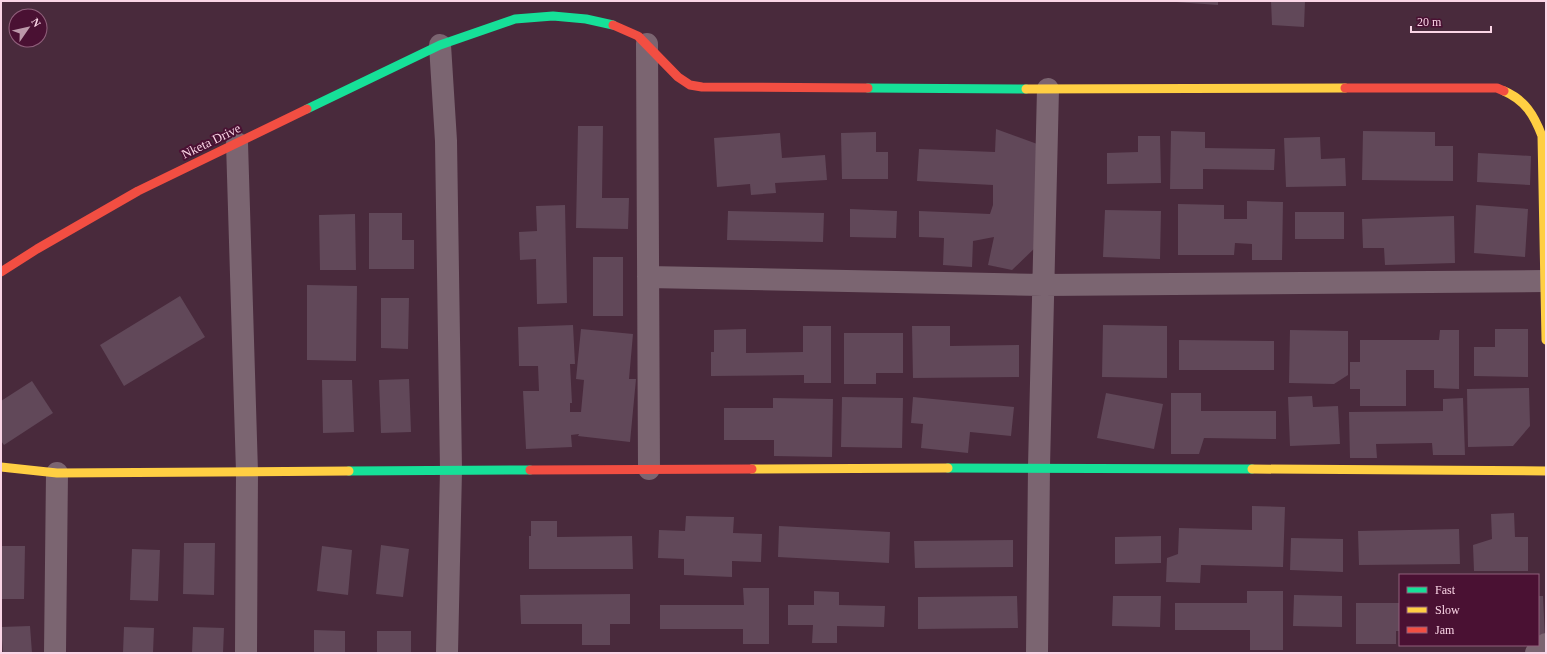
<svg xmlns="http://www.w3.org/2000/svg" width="1547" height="654" font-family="Georgia,serif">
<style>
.building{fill:#614859}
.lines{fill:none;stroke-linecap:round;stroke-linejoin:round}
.street{stroke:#7b6571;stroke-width:22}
.fast{stroke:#16e098;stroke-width:9}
.slow{stroke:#ffcf43;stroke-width:9}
.jam{stroke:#f24e42;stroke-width:9}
.labels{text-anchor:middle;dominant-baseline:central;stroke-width:4;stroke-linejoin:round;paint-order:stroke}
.street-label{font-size:13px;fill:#fad5e6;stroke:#4a1133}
</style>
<rect width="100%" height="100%" fill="#492a3c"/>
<path class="building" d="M1176 1H1218V5L1176 2Z
M1271 1H1305L1304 27 1272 25Z
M578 126H603L602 198H629L628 229 576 228Z
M996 129 1040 145 1037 246 1012 270 988 265 994 237 973 241 972 267 943 265 944 238 919 237V211L990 214 993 205V185L917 181 919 149 995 152Z
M1171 131 1205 132V148L1275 149 1274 170 1203 169V189H1170Z
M1363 131 1435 132V146H1453V181L1362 180Z
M876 132V152H888V179H842L841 133Z
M780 133 782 158 825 155 827 180 775 183 776 193 751 195 750 184 717 187 714 138Z
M1138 136H1160L1161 183 1107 184V153L1138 152Z
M1320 137 1321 159 1345 158 1346 186 1286 187 1284 138Z
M1478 153 1531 156 1530 185 1477 182Z
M1247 201 1283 202 1282 260H1252V244L1235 243 1234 255H1178V204L1224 205V219H1247Z
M565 205 567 303 537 304 536 259 520 260 519 232 537 231 536 206Z
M1476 205 1528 209 1525 257 1474 253Z
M850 209 897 211 896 238 850 237Z
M1105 210 1161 211 1160 259 1103 257Z
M728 211 824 213 823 242 727 240Z
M1295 212H1344V239H1295Z
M369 213H402V240H414V269H369Z
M355 214 356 270H320L319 215Z
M1454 216 1455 263 1385 265 1384 248H1363L1362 219Z
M593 257H623V316H593Z
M307 285 357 286 356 361 307 360Z
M180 296 205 337 124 386 100 345Z
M381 298H409L408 349 381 348Z
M573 325 575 364H570L572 403H570V412H581L584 380 576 379 581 329 633 334 629 379H636L630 442 578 436 579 434 571 435 572 447 526 449 523 391H539L538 366H519L518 327Z
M1103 325 1167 326V378L1102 377Z
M803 326H831V383H804V375L711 376V352H714V330L746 329V353L803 352Z
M912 326H950V346L1019 345V377L913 378Z
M1495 329H1528V377L1474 376V347H1495Z
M1290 330 1348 331V375L1334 384 1289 383Z
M1440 330H1459V389L1434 388V370H1406V406H1360V389H1350V362H1360V340H1439Z
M844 333H903V373H876V384H844Z
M1179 340 1274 341V370H1179Z
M409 379 411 432 381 433 379 380Z
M322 380H352L354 432 323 433Z
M32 381 53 413 4 445 1 441V401Z
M1529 388 1530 426 1513 446 1468 447 1467 389Z
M1106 393 1163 404 1154 449 1097 438Z
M1171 393H1201V411H1276V439L1204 438 1199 454H1171Z
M1312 396 1313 407 1338 406 1340 444 1290 446 1288 397Z
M842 397 903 398 902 448 841 447Z
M913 397 1014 407 1011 436 970 432 968 453 921 448 923 424 911 423Z
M773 398 833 399 832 457 774 456V440H724V408H773Z
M1463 398 1465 455H1433L1432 443 1376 444 1377 458H1350L1349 412 1443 411V399Z
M1252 506 1285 507 1283 567 1201 565 1200 583 1166 582 1167 558 1178 554 1179 528 1252 530Z
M1514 513 1515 537H1528V571H1474L1473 545 1492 539 1491 514Z
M686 516 734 517 733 533 762 534 761 562 732 561V577L684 575V559L658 558 659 530 685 531Z
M531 521H557V537L632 536 633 569H529V536H531Z
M779 526 890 532 889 563 778 557Z
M1459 529 1460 564 1359 565 1358 531Z
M1161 536V563L1115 564V537Z
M1291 538 1343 539V572L1290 570Z
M1013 540V567L915 568 914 541Z
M184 543H215L214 595 183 594Z
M381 545 409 549 403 597 376 594Z
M1 546H25L24 599H1Z
M322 546 352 550 348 595 317 591Z
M132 549 160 550 158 601 130 600Z
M743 588H769V644H743V629H660V605H744Z
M814 591 839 592V605L885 606 884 627 837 626V643H812L813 625H788V605H814Z
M1247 591H1283V650H1250V630H1175V603H1247Z
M630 594V624H610V645H582V624H521L520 595Z
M1294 595 1342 596V627L1293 626Z
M1017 596 1018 628 918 629V597Z
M1113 596H1161L1160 627 1112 626Z
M1538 596H1543L1545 638H1538Z
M1356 603H1400V631H1396V644H1356Z
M30 626 32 653H3L1 627Z
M124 627 154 628 153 653H123Z
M193 627 224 628 223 653H192Z
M314 630 345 631V653H314Z
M377 631H411V653H377Z"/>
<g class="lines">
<path class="street" d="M647 44 649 469
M440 45 446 141 451 470 447 653
M237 143 247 472 246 653
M648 277 1043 285 1545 281
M55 653 57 473
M1037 653 1039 467 1048 89
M1536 653 1546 644"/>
<path class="fast" d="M868 88 1026 89
M307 109 440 45 515 19 553 16 586 19 613 25
M948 468 1252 469
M349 471 530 470"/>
<path class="slow" d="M1026 89 1345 88
M1504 91C1525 100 1534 115 1542 136L1546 340
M1 467 57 473 349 471
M752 469 948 468
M1252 469 1546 471"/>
<path class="jam" d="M613 25 638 36 678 77 690 85 702 87 868 88
M1345 88H1497L1504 91
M1 272 37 249 138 191 307 109
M530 470 752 469"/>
</g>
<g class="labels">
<g class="street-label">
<text transform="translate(211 141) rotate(-26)">Nketa Drive</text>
</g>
</g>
<rect width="1547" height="654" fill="none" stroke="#fad5e6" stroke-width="4"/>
<rect x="1399" y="574" width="140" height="72" fill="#4a1133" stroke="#905f7b"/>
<rect x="1407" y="587" width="20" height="6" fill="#16e098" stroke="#905f7b"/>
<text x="1435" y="594" font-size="12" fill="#fad5e6">Fast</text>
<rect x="1407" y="607" width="20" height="6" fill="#ffcf43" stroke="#905f7b"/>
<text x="1435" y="614" font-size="12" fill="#fad5e6">Slow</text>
<rect x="1407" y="627" width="20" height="6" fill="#f24e42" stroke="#905f7b"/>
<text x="1435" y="634" font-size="12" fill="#fad5e6">Jam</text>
<g transform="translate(28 28) rotate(56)"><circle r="19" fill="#4a1133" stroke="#905f7b"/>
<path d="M0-3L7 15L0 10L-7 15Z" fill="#bc99aa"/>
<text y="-6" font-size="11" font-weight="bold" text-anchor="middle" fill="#fad5e6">N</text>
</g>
<path d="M1411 26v6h80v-6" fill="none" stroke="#fad5e6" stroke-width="2"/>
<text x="1417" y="26" font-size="12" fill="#fad5e6" stroke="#4a1133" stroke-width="3" paint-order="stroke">20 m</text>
</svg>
